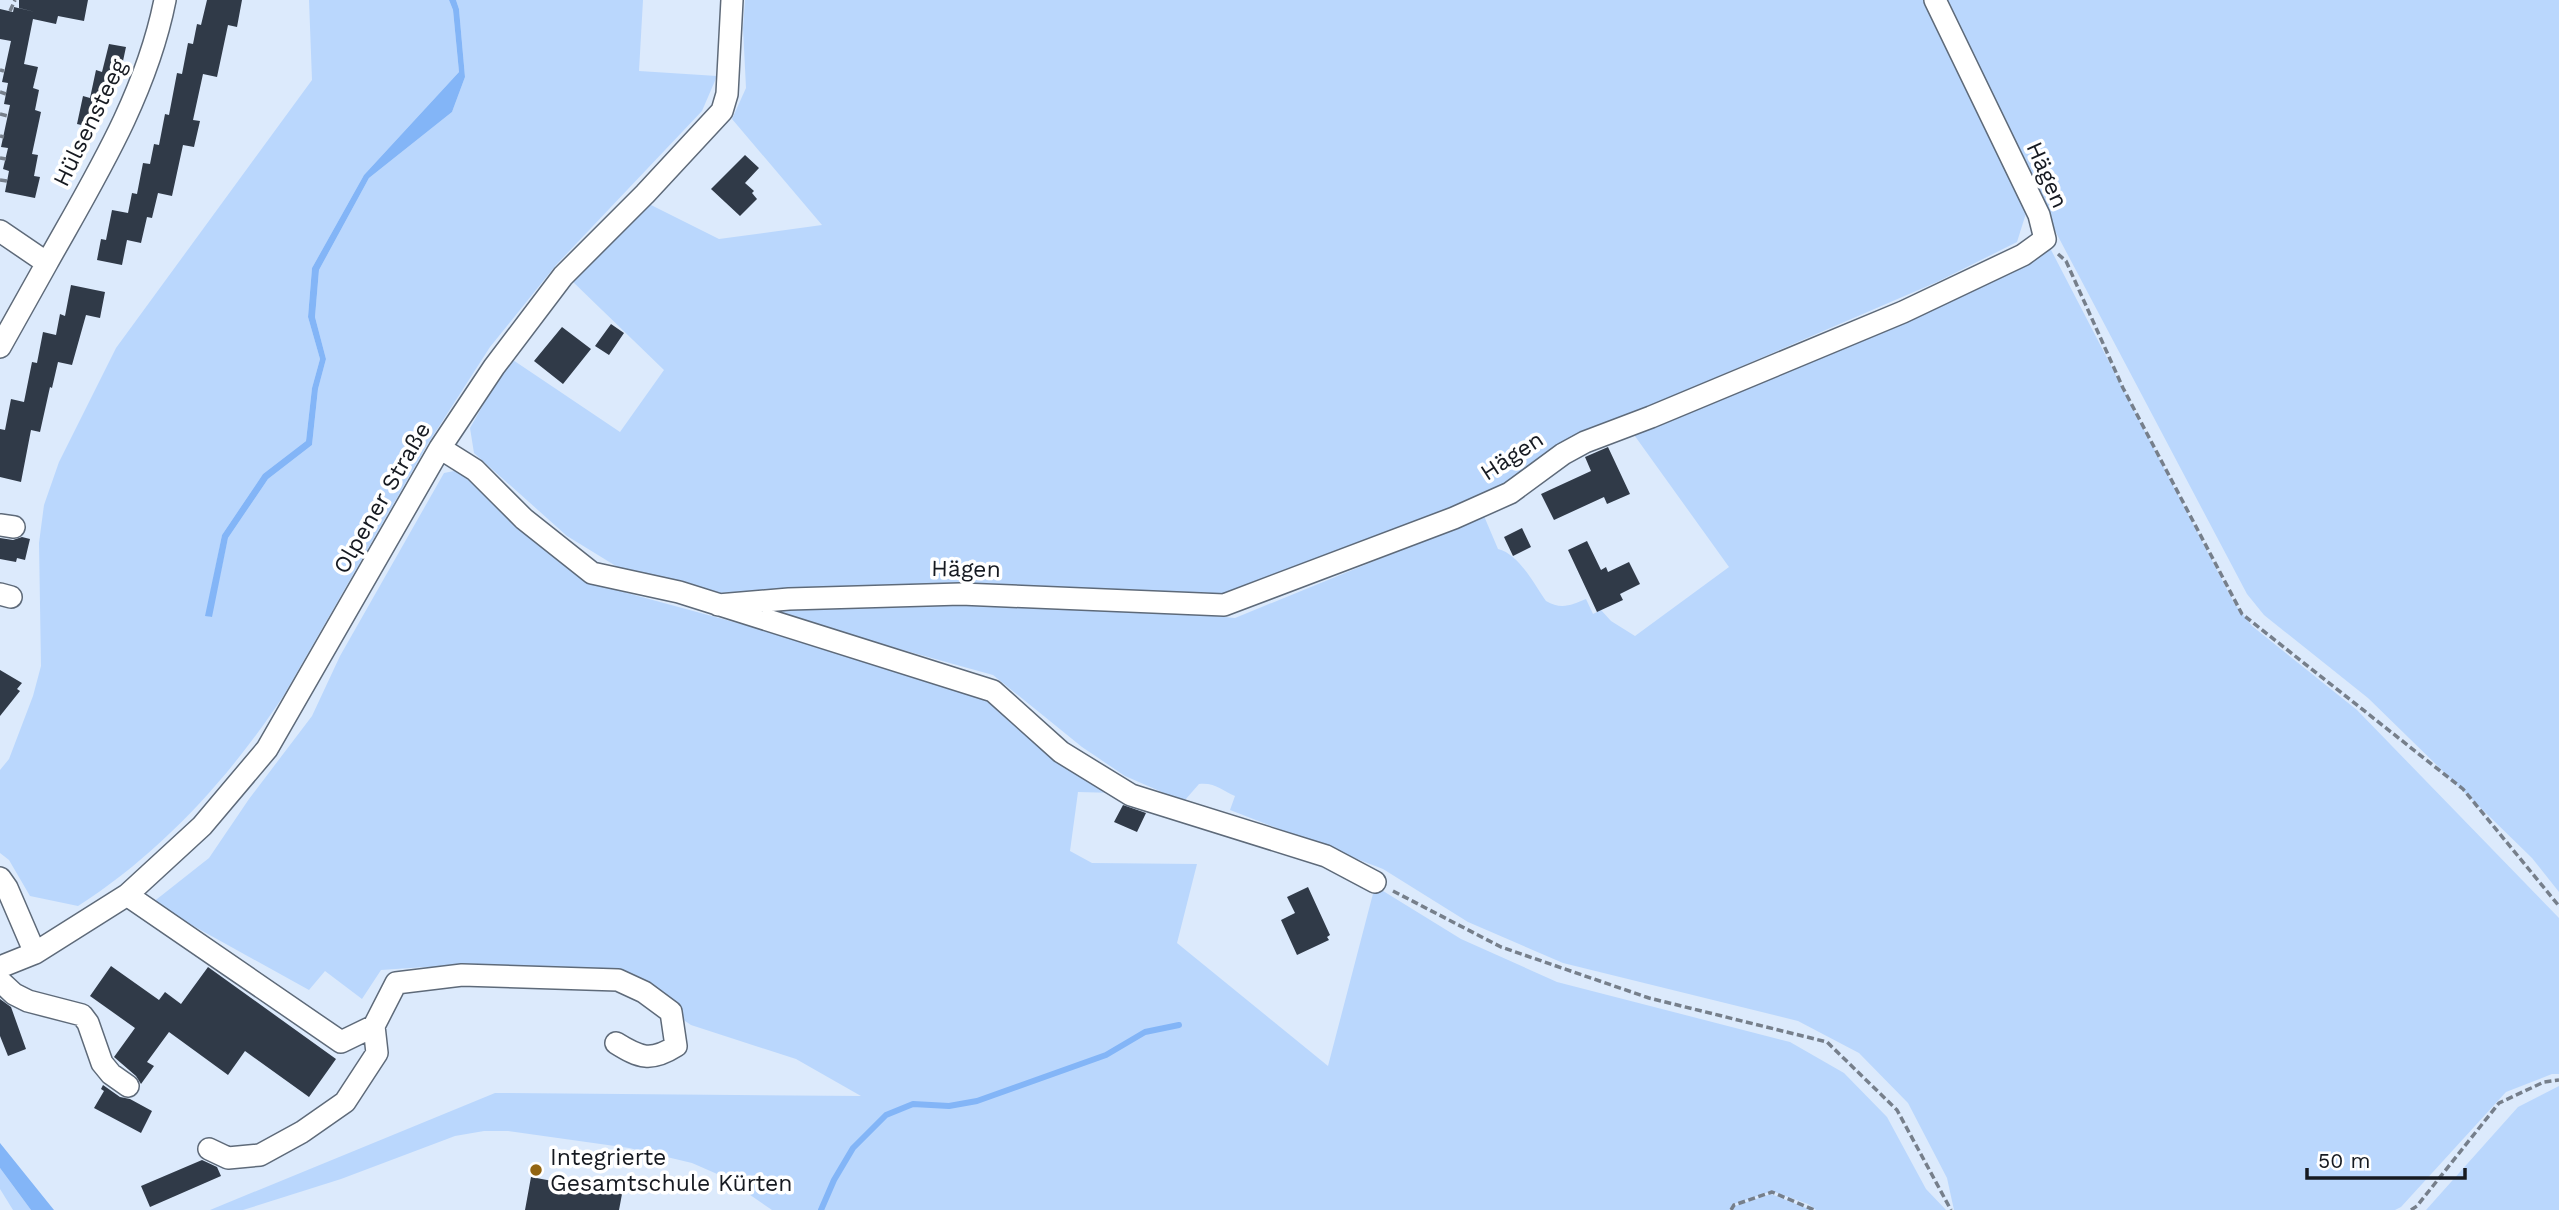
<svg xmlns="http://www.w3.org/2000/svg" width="2559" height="1210" font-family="'Work Sans',sans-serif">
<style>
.green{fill:#bad7fd}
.water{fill:#83b5f7}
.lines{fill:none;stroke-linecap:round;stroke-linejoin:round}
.stream{stroke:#83b5f7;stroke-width:6}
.building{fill:#303a48}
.minor-casing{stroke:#5e6a79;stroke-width:24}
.path{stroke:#767f8b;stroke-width:3.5;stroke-dasharray:7 3.5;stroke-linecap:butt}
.minor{stroke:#fff;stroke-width:21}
.poi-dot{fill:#936512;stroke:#fff;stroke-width:2.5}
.labels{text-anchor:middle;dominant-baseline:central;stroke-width:7;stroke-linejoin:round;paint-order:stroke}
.street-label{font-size:23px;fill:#161a21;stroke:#fff}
.poi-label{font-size:23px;fill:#161a21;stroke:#fff;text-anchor:start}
</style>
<rect width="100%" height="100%" fill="#dceafc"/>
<path class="green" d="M309 0H449L453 10 459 72 364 175 312 268 308 317 320 359 312 388 306 441 263 474 222 535 206 615 211 617 228 538 268 479 312 445 318 389 326 359 315 317 319 270 369 178 452 112 465 77 459 9 456 0H643L639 71 717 76 702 111 556 265 490 347 429 442 284 695C230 777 161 853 78 906L30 896 9 860 0 853V770L9 759 33 696 41 666 39 543 44 505 59 462 116 348 312 80Z
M745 0H1931L2027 210 2017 242 1937 282 1626 416C1611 422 1594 426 1579 433 1548 449 1522 473 1492 491L1249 592 1206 599 1069 590 700 593 624 571 567 536 474 453 470 428 510 358 620 432 664 370 571 280 649 204 719 239 822 225 732 119 746 88 743 28Z
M1947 0H2559V892L2532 858 2368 698 2264 615 2247 594 2042 206Z
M2049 246 2234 603 2252 626 2357 710 2559 918V1074H2552L2506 1092 2401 1207 2395 1210H1954L1947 1178 1908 1103 1859 1053 1798 1021 1563 963 1468 922 1383 869 1230 810 1235 796C1223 791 1215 782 1199 784L1185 800 1171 796 1125 776 1082 747 993 675 748 607 1069 602 1235 618 1484 516 1498 549C1519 554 1534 584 1546 601 1561 610 1572 605 1586 599L1593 614 1601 610 1611 621 1635 636 1729 567 1632 432Z
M464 469 556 552 616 590 961 684 1004 707 1116 793 1078 792 1070 851 1092 863 1197 864 1177 943 1328 1066 1375 886 1461 939 1557 982 1790 1042 1844 1073 1887 1117 1926 1189 1946 1210H1816L1808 1204 1772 1191 1734 1204 1729 1210H772L724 1177 692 1163 629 1148 508 1131H484L455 1136 341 1179 243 1210H210L495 1093 861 1096 796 1059 691 1025 627 982 595 971 425 967 381 970 362 999 325 971 309 990 152 903 209 858 249 799 312 716 340 656 444 473Z
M2559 1086V1210H2426L2518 1107Z
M0 1168 31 1210H13L0 1189Z
M1771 1194 1811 1210H1732L1735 1206Z"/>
<path class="water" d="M449 0H456L459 9 465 77 452 112 369 178 319 270 315 317 326 359 318 389 312 445 268 479 228 538 212 617 205 616 222 535 263 474 306 441 312 388 320 359 308 317 312 268 364 175 459 72 453 10Z
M0 1143 54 1210H31L0 1168Z"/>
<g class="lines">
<path class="stream" d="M821 1210 834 1180 853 1148 886 1115 913 1104 949 1106 977 1101 1106 1055 1145 1032 1179 1025"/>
</g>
<path class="building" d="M19 0H88L84 21 58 16 56 24 33 19 24 64 38 67 33 88 39 90 35 110 41 112 32 154 38 155 34 176 40 177 35 198 5 192 9 171 3 169 8 148 1 147 10 105 4 104 8 83 2 82 11 41 0 39V9L13 12 14 7 35 12 19 8Z
M207 0H242L237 27 228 25 217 77 203 74 193 120 200 121 194 147 183 145 172 196 158 193 152 218 147 217 141 243 127 240 122 265 97 260 101 239 106 240 112 210 128 213 132 193 137 194 143 163 150 164 154 144 159 145 165 114 169 115 177 73 182 74 188 43 193 44 197 24 201 25Z
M109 44 126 47 120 75 109 73 113 74 108 102 98 100 94 128 77 124 83 96 90 98 96 70 102 72Z
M745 155 759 168 745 183 754 191 752 193 757 199 740 216 711 189Z
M71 285 105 292 100 318 86 315 72 365 58 362 52 388 50 387 40 432 31 430 21 482 0 477V429L5 430 11 399 24 402 32 362 37 363 43 332 56 335 60 314 65 316Z
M611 324 624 333 609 355 595 346Z
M562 327 591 349 563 384 534 361Z
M1608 447 1630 494 1607 504 1604 497 1554 520 1541 494 1591 471 1585 457Z
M1522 528 1531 547 1513 556 1504 537Z
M22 537 30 539 25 560 17 558 16 562 0 559V538L13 540Z
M1587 541 1601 570 1606 567 1608 572 1629 562 1640 584 1620 594 1623 600 1597 612 1568 550Z
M0 670 22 683 17 689 20 691 0 716Z
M1123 805 1146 813 1137 832 1114 822Z
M1308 887 1330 935 1327 937 1329 940 1297 955 1281 920 1295 913 1287 897Z
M111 966 159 1000 165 992 181 1004 208 967 336 1059 309 1097 245 1051 228 1075 169 1032 147 1062 154 1066 141 1084 136 1076 114 1057 135 1028 90 996Z
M0 999 11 1007 26 1049 8 1056 0 1036Z
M103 1085 120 1097 130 1099 152 1111 141 1133 94 1108 104 1091 101 1089Z
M202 1160 217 1167 221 1176 150 1207 141 1186Z
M531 1177 622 1194 619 1210H525Z"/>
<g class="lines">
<g class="minor-casing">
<path id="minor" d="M0 231 47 263 0 347
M47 263C94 179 146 96 165 0
M440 448 475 470 524 519 592 573 679 592 993 691 1061 752 1131 795 1326 856 1375 882
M0 525 14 527
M0 594 11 597
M718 605 789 599 961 594 1224 605 1454 518 1510 493 1563 454 1585 442 1651 417 1903 312 2023 255 2045 239 2039 215 1935 0
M0 878 7 888 35 953
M127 895 341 1042 374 1026 396 983 462 975 618 980 644 992 671 1012 676 1046C651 1062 640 1058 616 1043
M0 967 35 953 127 895 202 826 267 749 440 448 494 367 563 276 645 194 722 111 727 94 732 0
M0 981 14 994 28 1001 82 1015 88 1023 102 1063 111 1074 128 1086
M209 1149 228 1158 260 1155 302 1132 345 1102 377 1053 374 1026"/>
</g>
<path class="path" d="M10 11 15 0
M0 70 4 71
M0 92 6 94
M0 114 8 116
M0 136 4 137
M0 158 6 159
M0 180 7 181
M2058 254 2066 261 2123 388 2242 614 2463 789 2559 906
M1393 891 1501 947 1649 998 1827 1042 1897 1110 1951 1210
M1731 1210 1734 1205 1772 1192 1814 1210
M2411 1210 2417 1206 2499 1103 2544 1082 2559 1080"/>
<use href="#minor" class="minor"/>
</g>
<circle class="poi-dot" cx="536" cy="1170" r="7"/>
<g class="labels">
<g class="street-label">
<text transform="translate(90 123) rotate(-64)">Hülsensteeg</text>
<text transform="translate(2047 175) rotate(66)">Hägen</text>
<text transform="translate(1512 456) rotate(-33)">Hägen</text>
<text transform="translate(382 498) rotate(-60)">Olpener Straße</text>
<text transform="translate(966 569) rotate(1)">Hägen</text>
</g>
<g class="poi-label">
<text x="550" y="1157">Integrierte<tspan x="550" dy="26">Gesamtschule Kürten</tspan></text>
</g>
</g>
<path d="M2307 1168v10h158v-10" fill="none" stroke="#161a21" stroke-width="3.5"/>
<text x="2318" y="1168" font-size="21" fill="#161a21" stroke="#ffffff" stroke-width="5" paint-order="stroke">50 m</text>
</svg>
